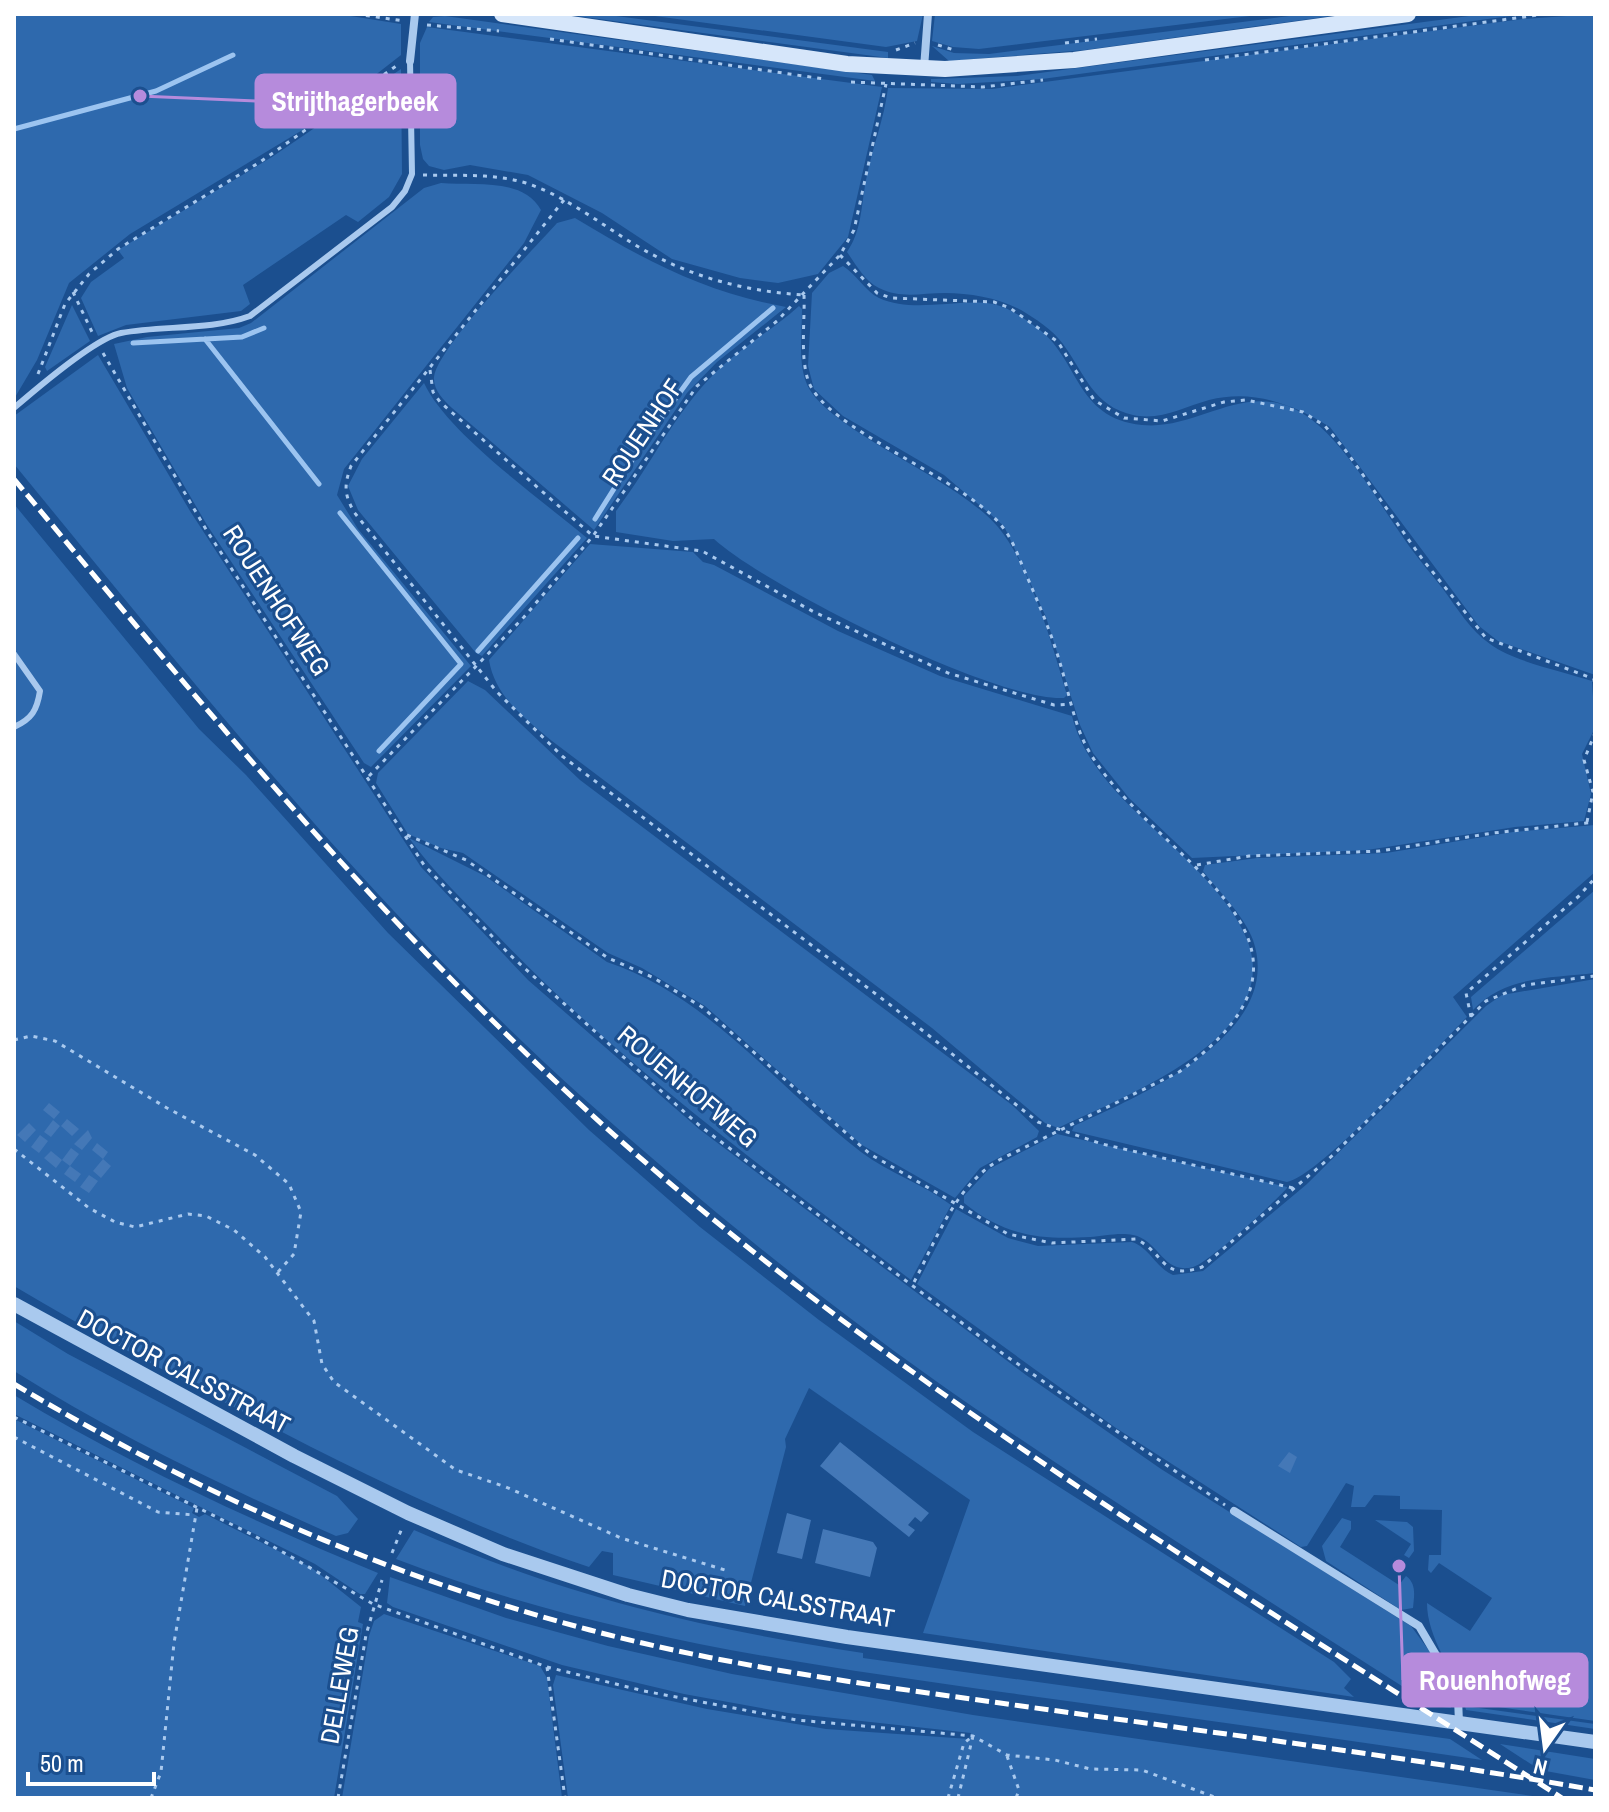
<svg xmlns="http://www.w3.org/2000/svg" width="1609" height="1812" font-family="'Archivo Narrow',sans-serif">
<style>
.green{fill:#2e69ad}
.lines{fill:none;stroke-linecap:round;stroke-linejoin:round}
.stream{stroke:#9cc4f0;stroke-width:5}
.building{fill:#4478b7}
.path{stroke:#a9c9ee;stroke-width:3;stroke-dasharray:4 6;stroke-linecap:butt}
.service{stroke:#a9c9ee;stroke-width:6}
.minor{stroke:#a9c9ee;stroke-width:8}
.tertiary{stroke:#a9c9ee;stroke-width:14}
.secondary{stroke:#d6e6fa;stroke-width:16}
.rail{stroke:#fff;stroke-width:5;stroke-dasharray:14 6;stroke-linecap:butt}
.labels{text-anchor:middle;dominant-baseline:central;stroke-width:6;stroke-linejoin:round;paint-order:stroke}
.street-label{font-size:26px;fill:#fff;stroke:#1b4f8f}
.leader{fill:none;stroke:#b68bdc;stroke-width:3}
.callout-dot{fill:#b68bdc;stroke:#1b4f8f;stroke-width:3}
.callout{fill:#b68bdc;stroke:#b68bdc;stroke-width:3}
.callout-label{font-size:28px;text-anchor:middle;font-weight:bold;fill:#fff}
</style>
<rect width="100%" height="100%" fill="#1b4f8f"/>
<path class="green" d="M14 14H338L401 24V55L314 123 130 234 69 283 37 360 14 399Z
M562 14H601L888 52V58Z
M640 14H923L917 41 886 47Z
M935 14H1266L979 49 953 47 932 41Z
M1305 14H1345L1085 50 949 61 932 46 954 53 989 54Z
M1484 14H1525L1042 79 958 84 931 82V79L1017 76Z
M1595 14V675L1498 641 1479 626 1330 427C1293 404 1253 389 1209 400 1183 407 1161 421 1133 415 1093 406 1085 374 1063 344 1053 330 1036 319 1021 310 999 298 970 293 945 293 921 293 901 299 879 288 865 281 856 265 847 252 862 230 861 206 866 180 872 148 884 120 888 88L992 89 1523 19Z
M445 16 872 75 875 81 429 22 433 17Z
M427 27 882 87 848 237 818 274 778 283 740 278 672 259 602 213 528 175 470 165 444 170 429 166 423 159 420 145V43Z
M401 69 402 174 389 197 358 222 346 215 243 285 250 304 241 311 126 325 98 336 81 298 91 282 124 258 118 250 272 157Z
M441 183C473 186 523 177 541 210L524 243 344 469 337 495 358 529 471 666 371 767 364 763 207 525 127 388 114 344 147 337 239 328 251 323 424 188Z
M575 218C644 260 706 293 786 307L717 362 687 393 594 530 452 408C444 400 433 390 434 377 438 347 532 251 557 223Z
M843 266C856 274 866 292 879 298 914 314 957 298 993 304 1008 307 1024 318 1036 327 1080 358 1074 418 1142 425 1199 431 1247 377 1305 415 1345 441 1381 507 1409 546 1420 561 1432 575 1443 589 1457 608 1470 630 1490 644 1514 662 1562 671 1592 681L1595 728 1582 754 1591 794 1584 821 1515 827 1367 850 1192 858 1129 798 1093 753 1080 725 1046 617 1004 526 944 475 843 416 814 389 808 366 812 293 829 273Z
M72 305 90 341 47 371 45 367Z
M799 306 802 309C802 332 798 360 806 382 823 429 956 477 998 527 1030 565 1053 647 1067 695L1064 698C997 702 765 586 714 539L673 541 616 532V511C651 465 675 412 717 371 741 347 773 330 799 306Z
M98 355 190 511 421 867 528 980 699 1129 1026 1375 1161 1469 1411 1626 1433 1656 1451 1708 1433 1706C1290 1614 1143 1522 1001 1426 854 1327 713 1214 581 1096 371 907 193 682 14 464V416Z
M424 383C447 433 543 501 587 538L482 656 476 653 358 510 348 486 362 459Z
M14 504 199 729 246 775 388 933 589 1130 700 1227 819 1320 973 1432 1334 1662 1351 1679 1344 1688 1354 1697 923 1633 970 1500 809 1388 785 1439 786 1447 745 1606 613 1575V1553L602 1551 589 1567C470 1527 360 1473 249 1415 170 1374 91 1332 14 1286Z
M590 544 693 552 703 562 714 565 838 631 940 676 1072 716C1085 768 1129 806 1166 840 1196 868 1236 906 1249 945 1280 1039 1120 1098 1058 1128L1045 1123 932 1028 552 741C525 718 495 697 489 660Z
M468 681 485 690 580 780 1012 1105 1039 1131 1037 1137 980 1168 955 1198 862 1145 705 1006 642 968 608 953 463 853 441 848 408 834 376 783 378 773Z
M1595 825V872L1453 997 1467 1017C1436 1048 1320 1176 1287 1182L1072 1131 1074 1126C1137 1097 1286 1035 1253 940 1244 915 1219 892 1203 871L1205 865 1257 858 1386 853 1513 832Z
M409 838 485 876 607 962C710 996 777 1088 861 1152 889 1173 923 1184 951 1205L911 1280C767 1171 620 1064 495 933 465 902 434 873 409 838Z
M1595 890V973C1552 978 1504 976 1473 1010L1471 997Z
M1595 979V1721L1464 1702C1453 1669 1427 1638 1427 1603L1470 1631 1492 1598 1439 1563 1431 1573 1428 1570 1429 1555H1441L1442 1510 1400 1509V1496L1374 1495 1365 1507H1351L1354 1486 1346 1483 1307 1546 1301 1547 1116 1428 917 1284 956 1209 1008 1238 1038 1246 1132 1242C1150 1248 1155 1267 1173 1275L1203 1271 1307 1184 1486 1006 1502 995Z
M1057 1134 1287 1187V1188C1275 1202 1208 1263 1193 1267 1163 1275 1159 1240 1133 1235 1120 1232 1103 1236 1090 1237 1040 1240 1005 1236 964 1203V1196L989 1169Z
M14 1321 68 1354 337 1496 358 1519 348 1533 336 1536C225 1487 117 1436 14 1371Z
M14 1395C131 1465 252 1521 378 1573L365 1594H360L315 1564 14 1414Z
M14 1419 194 1508 192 1513 199 1517 205 1514 312 1568 361 1607 358 1622 363 1624 334 1798H14Z
M1342 1518 1351 1521V1529L1340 1547 1399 1585 1406 1576C1417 1584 1414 1596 1413 1608L1401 1610 1326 1561 1322 1546Z
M1375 1520 1407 1522 1413 1527 1414 1551 1409 1558 1404 1555 1411 1544Z
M414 1530C568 1597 698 1628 863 1653V1658L1450 1739 1482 1760C1324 1737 1167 1714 1009 1693 801 1664 593 1635 396 1559Z
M390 1577 506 1618 608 1646 732 1674 973 1715 1539 1797 568 1798 553 1685 556 1675 707 1709 826 1729 969 1739 971 1733 788 1713 684 1694 562 1665 393 1607 387 1603Z
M384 1614 540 1666 547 1678 562 1798H342L369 1636 374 1621Z
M1465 1706 1595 1724V1729L1466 1710Z
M1500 1744 1595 1759V1780L1540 1770Z"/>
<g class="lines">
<path class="stream" d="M14 129 156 91 233 55
M205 339 319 484
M133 343 242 337 264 328
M340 513 461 664 379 751
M595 519 639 449 691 377 773 308
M478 651 578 538"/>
</g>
<path class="building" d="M49 1103 60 1112 54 1119 43 1110Z
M67 1119 79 1129 72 1136 61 1126Z
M53 1120 60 1126 51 1137 44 1132Z
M29 1123 36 1130 25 1142 17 1135Z
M88 1130 92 1138 82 1150 74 1144Z
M40 1135 48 1141 39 1153 31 1147Z
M97 1143 108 1152 103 1159 111 1166 101 1178 93 1171 103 1159 92 1150Z
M71 1148 79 1154 70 1166 62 1160Z
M51 1151 62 1160 56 1168 44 1158Z
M70 1166 81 1174 75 1182 64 1174Z
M89 1175 98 1181 89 1193 80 1187Z
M840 1442 929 1513 921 1522 915 1517 908 1525 915 1530 909 1537 820 1466Z
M1289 1452 1297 1457 1290 1473 1278 1466Z
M787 1513 811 1520 802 1559 777 1553Z
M823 1529 873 1542 877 1548 870 1577 815 1563Z"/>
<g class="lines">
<path class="path" d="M356 14 404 21
M427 25 499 31
M550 39 824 79
M1065 43 1097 39
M938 45 954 50
M896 50 915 43
M1205 60 1546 14
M851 82 983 87 1043 80
M423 175C458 176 492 173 526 183 565 196 598 222 632 243 686 276 742 291 804 295
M564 200 351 466C344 485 344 494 354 512L497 692 562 756 889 1004 1038 1122 1102 1144 1293 1188
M840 255 877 293 891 298 994 302 1010 308 1058 342 1094 400 1124 418 1162 421 1224 402 1246 400 1303 412 1325 426 1346 451 1423 560 1486 638 1594 679 1595 695
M73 292 92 332
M804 295C805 322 800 355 808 380 824 429 960 476 1000 524 1012 537 1018 556 1025 572 1038 602 1051 632 1060 663 1068 689 1073 719 1085 744 1145 860 1368 935 1179 1072L999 1160C954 1187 936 1241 912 1286
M103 353 207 531 424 865 510 955 700 1126 1006 1356 1225 1505
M430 370 433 392 440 402 593 536 702 551 814 612 948 673 1054 705 1072 704
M38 374 65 304 89 274 118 249 260 162 399 64
M369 776 524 617 593 536 697 386 777 321 840 255 854 230 886 84
M1587 822 1593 792 1584 760 1595 733
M407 835 466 860 608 958 652 977 702 1007 870 1154 1008 1234 1052 1243 1136 1239C1166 1254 1161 1281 1202 1267L1333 1155 1486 1001 1525 985 1595 976
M1197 865 1249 856 1380 851 1493 833 1595 822
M1471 1017 1466 993 1579 896 1595 878
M14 1040 31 1036 55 1041 167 1108 255 1155 289 1184 301 1212 294 1254 278 1272
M14 1149 89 1208 115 1222 135 1227 188 1214 206 1216 234 1230 265 1257 314 1321 322 1364 334 1382 456 1470 506 1487 621 1538 728 1571
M14 1417 253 1535 373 1604 547 1667 644 1691 797 1720 973 1736 1007 1755 1055 1760 1090 1769 1142 1770 1217 1798
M14 1437 158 1512 194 1515
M392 1553 402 1528
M547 1667 565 1798
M1007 1756 1019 1790 1016 1798
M151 1798 161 1772 174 1643 197 1508
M338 1798 366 1635 382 1580
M948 1798 964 1743 973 1736
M958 1798 973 1736"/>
<path class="service" d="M14 408C36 389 95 338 121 333 163 325 209 331 250 316L392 207 405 191 412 174 410 61
M14 654 40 691C37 710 32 719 14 727"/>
<path class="minor" d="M410 61 415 14
M924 68 928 14
M1234 1511 1419 1626 1452 1682 1458 1698 1459 1723"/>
<path class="tertiary" d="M14 1304 294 1456 408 1513 503 1554 628 1595 688 1610 847 1637 1595 1742"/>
<path class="secondary" d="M502 14 847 64 945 69 1074 60 1408 14"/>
<path class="rail" d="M14 479C201 704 385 929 603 1125 895 1387 1234 1587 1562 1798
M14 1384C195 1492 386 1576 590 1630 729 1667 872 1685 1014 1705 1208 1732 1402 1756 1595 1790"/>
</g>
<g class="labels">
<g class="street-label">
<text transform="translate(642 432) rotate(-56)">ROUENHOF</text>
<text transform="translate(277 600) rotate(57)">ROUENHOFWEG</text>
<text transform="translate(688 1086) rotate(40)">ROUENHOFWEG</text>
<text transform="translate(184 1371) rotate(28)">DOCTOR CALSSTRAAT</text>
<text transform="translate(778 1598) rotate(10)">DOCTOR CALSSTRAAT</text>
<text transform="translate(339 1685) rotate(-80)">DELLEWEG</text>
</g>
</g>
<path class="leader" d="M140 96L256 101M1399 1566L1403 1680"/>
<g class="callout-dot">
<circle cx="140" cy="96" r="8"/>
<circle cx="1399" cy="1566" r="8"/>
</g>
<g class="callout">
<rect x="256" y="75" width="199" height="52" rx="8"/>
<rect x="1403" y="1654" width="184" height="52" rx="8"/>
</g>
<g class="callout-label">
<text x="355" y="111">Strijthagerbeek</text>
<text x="1495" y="1690">Rouenhofweg</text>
</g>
<rect width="1609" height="1812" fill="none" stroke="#ffffff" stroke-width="32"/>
<g transform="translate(1545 1748) rotate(194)" stroke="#1b4f8f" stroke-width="6" paint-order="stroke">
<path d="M0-6L14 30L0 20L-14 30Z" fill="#ffffff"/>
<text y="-12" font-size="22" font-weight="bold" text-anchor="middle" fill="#ffffff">N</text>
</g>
<path d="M28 1772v12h126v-12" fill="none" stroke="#ffffff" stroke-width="4"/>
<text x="40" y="1772" font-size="24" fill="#ffffff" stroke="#1b4f8f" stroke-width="6" paint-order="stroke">50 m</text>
</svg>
